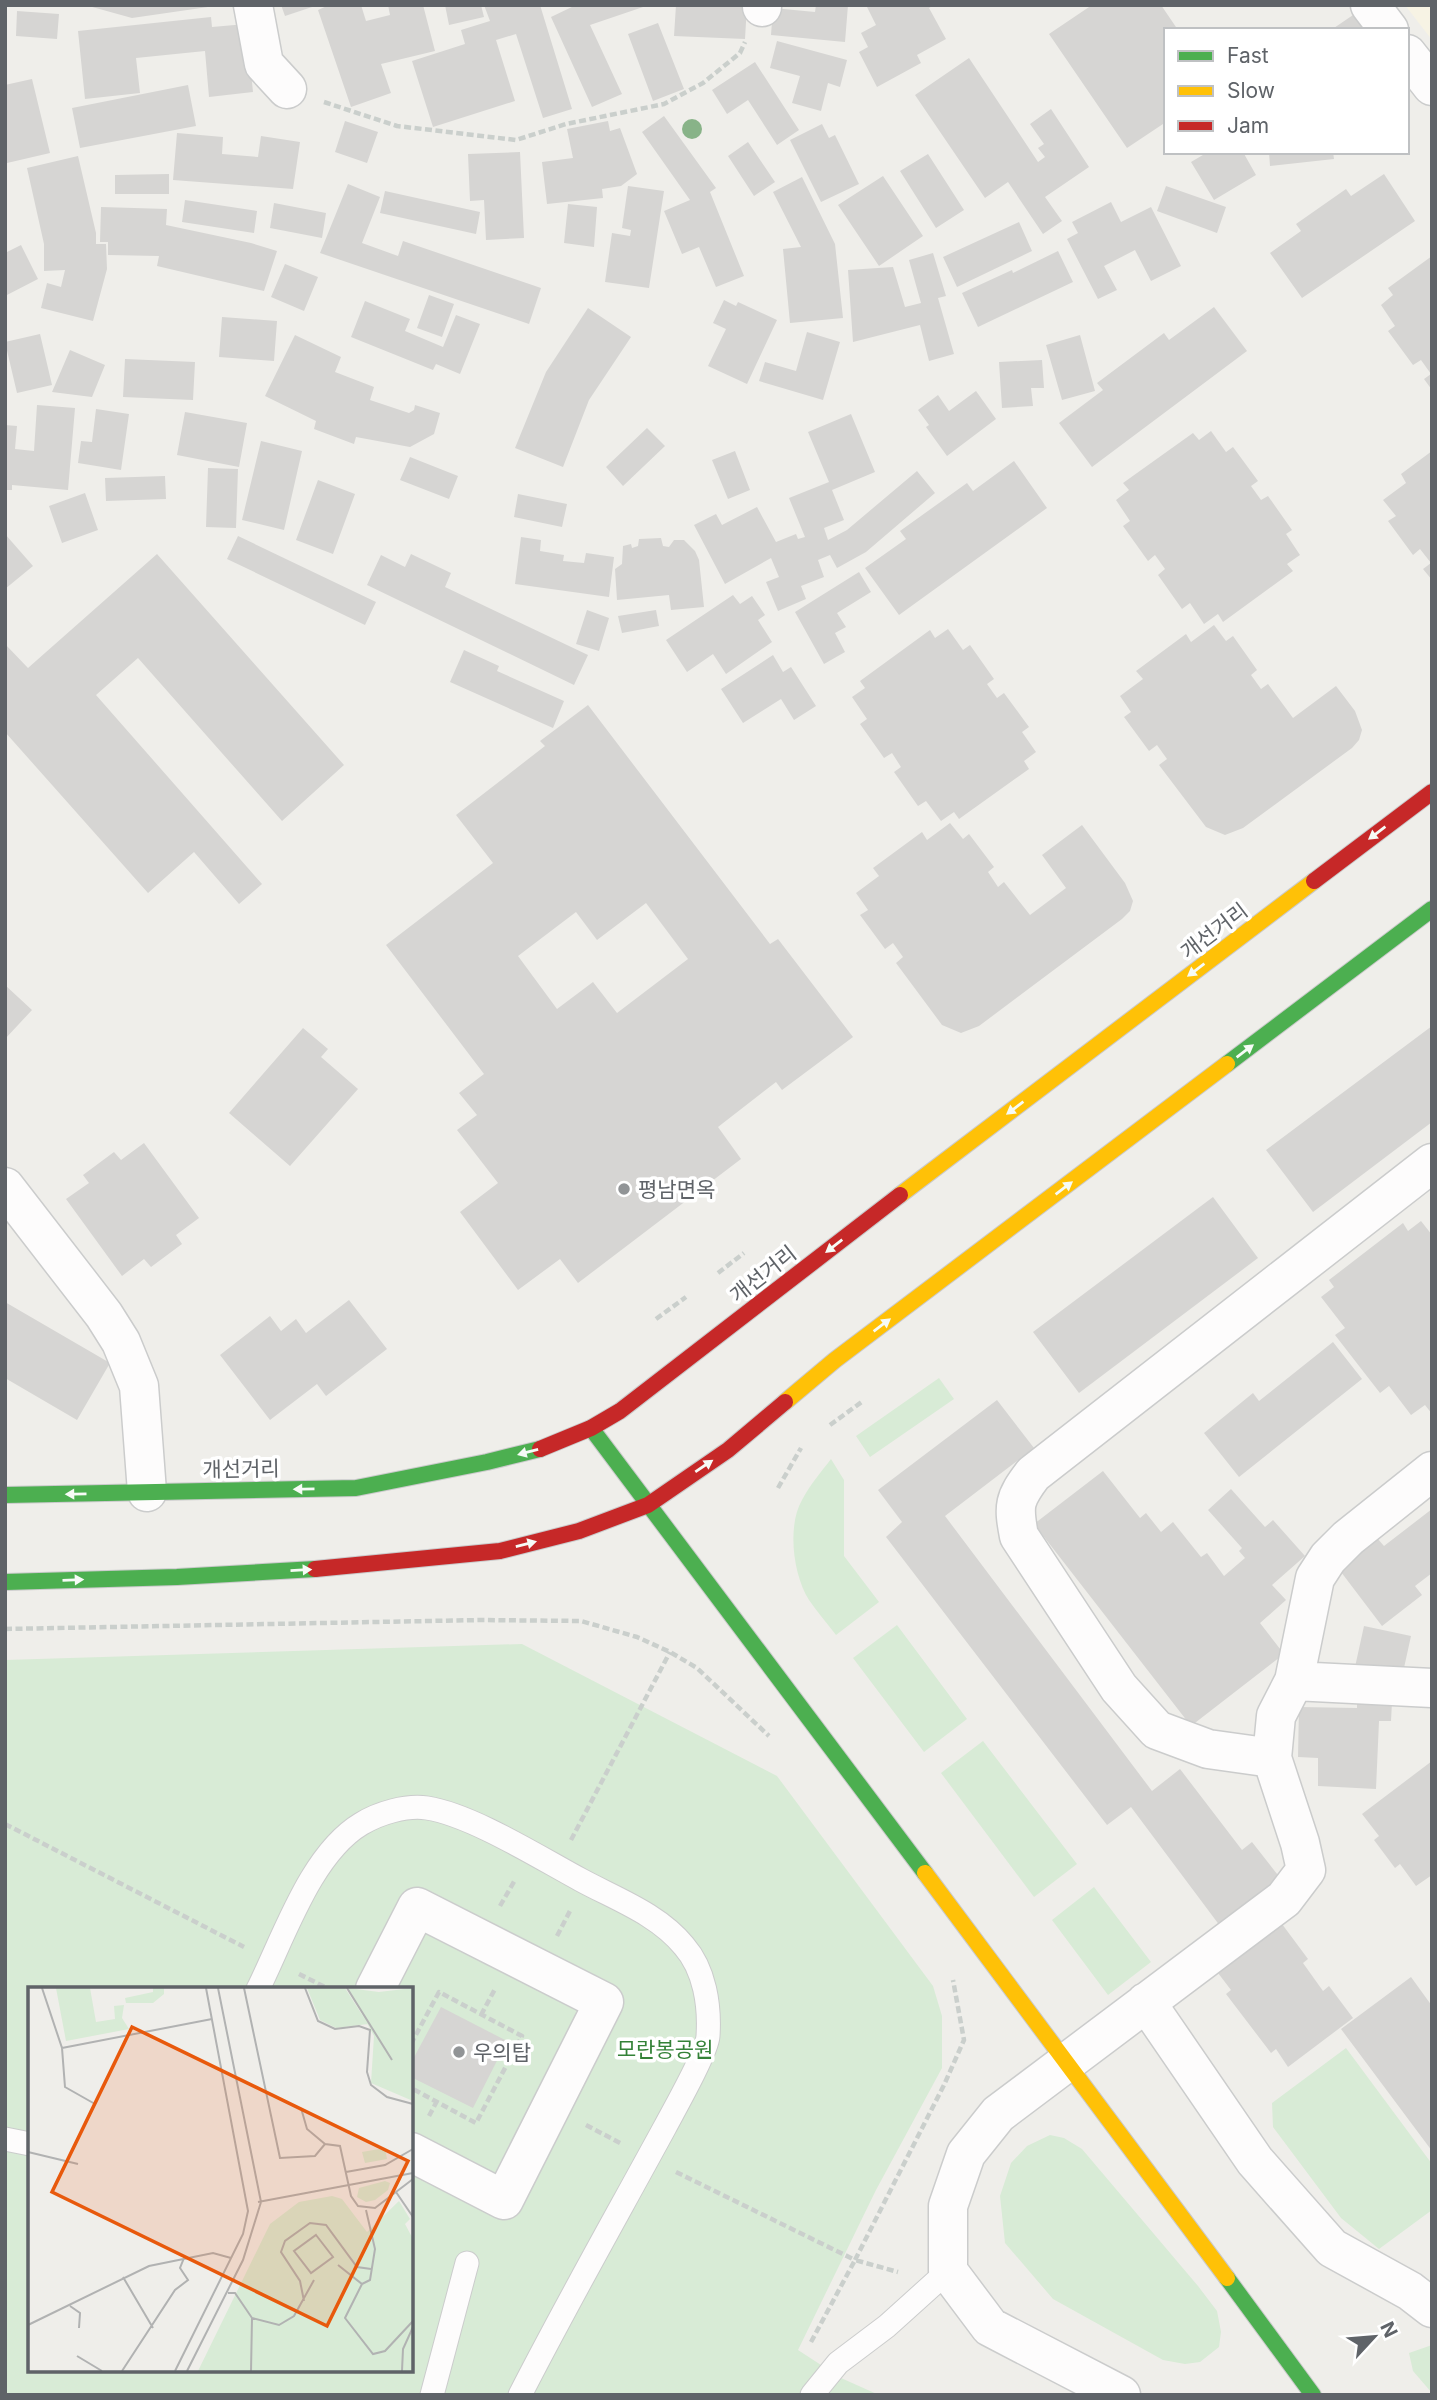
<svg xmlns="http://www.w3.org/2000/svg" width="1437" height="2400" font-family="Inter,'Noto Sans KR',sans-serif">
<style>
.commercial{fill:#f7f3e4}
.green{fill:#d8ebd6;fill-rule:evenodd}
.building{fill:#d6d5d3;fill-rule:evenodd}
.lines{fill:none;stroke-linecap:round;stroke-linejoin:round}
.lane-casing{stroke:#cbcccc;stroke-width:25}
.street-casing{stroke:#cbcccc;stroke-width:41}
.fast-casing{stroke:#cacacb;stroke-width:18}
.slow-casing{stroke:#cacacb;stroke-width:18}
.jam-casing{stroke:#cacacb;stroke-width:18}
.path{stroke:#cacfcc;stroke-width:4.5;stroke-dasharray:7 3.5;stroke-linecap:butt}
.lane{stroke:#fdfcfc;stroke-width:23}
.street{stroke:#fdfcfc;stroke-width:38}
.fast{stroke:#4caf50;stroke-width:16}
.slow{stroke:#ffc107;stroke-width:16}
.jam{stroke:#c62828;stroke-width:16}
.tree{fill:#88b388}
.oneway{fill:#f6fbf6}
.poi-dot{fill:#919496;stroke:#fff;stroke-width:2.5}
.labels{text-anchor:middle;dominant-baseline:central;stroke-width:7;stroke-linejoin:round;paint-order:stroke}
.street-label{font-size:21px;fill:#5f6368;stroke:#fff}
.poi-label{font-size:21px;fill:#5f6368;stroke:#fff;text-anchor:start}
.park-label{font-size:21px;fill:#348238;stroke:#fff}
.inset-road{fill:none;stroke:#b1b2b2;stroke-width:2}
.view{fill:#e8590c;fill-opacity:0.15;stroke:#e8590c;stroke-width:3.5}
.inset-edge{fill:none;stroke:#5f6368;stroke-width:3.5}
</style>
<rect width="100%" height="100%" fill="#efeeea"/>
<path class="commercial" d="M1405 5H1432V40Z"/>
<path class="green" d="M939 1378 954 1399 870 1457 856 1436Z
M831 1459 844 1480V1556L879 1602 836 1635C827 1623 817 1612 809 1600 793 1575 787 1526 802 1500 810 1485 821 1472 831 1459Z
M897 1625 967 1719 924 1752 853 1658Z
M522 1644 777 1776 933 1986 942 2016V2068L876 2190 798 2350 841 2378 879 2395H5V1660ZM30 1989H411V2370H30Z
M983 1741 1077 1864 1034 1897 941 1773Z
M1094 1887 1151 1962 1108 1995 1052 1920Z
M1346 2048 1432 2164V2210L1379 2249 1341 2218 1273 2127 1272 2103Z
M1050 2135 1064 2138 1082 2149 1198 2286 1217 2311 1221 2332 1219 2347 1200 2362 1185 2364 1163 2360 1053 2299 1005 2243 1000 2196 1011 2163 1027 2146Z
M1432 2345V2393L1413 2371 1409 2353Z"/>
<path class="building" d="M85 5H207L208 7 132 18Z
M281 5H315V6L285 16Z
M329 5H361L366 21 390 15 388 5H423L435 51 381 64 391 93 351 107 318 10Z
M445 5H481L484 17 449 25Z
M484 5H540L572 109 543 118 516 34 496 40 515 101 433 127 412 61 465 44 461 30 490 21Z
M576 5 646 6 590 25 622 94 592 107 551 17Z
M676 5H747L745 39 674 36Z
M816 5H848L845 42 771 35 773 8 815 12Z
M866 5H934L929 8 946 39 917 55 921 63 877 87 859 52 868 47 861 33 876 25Z
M1092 5H1161L1178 30H1166V122L1127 148 1049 34Z
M17 11 59 14 57 39 16 36Z
M1356 13 1367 30H1331Z
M211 17 212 27 246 24 253 92 209 97 205 51 136 58 140 93 85 99 78 31Z
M658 23 684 89 653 101 628 34Z
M777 41 847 60 840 87 828 83 821 111 792 103 800 76 770 68Z
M969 58 1038 162 1045 157 1038 148 1044 144 1030 124 1051 109 1089 167 1045 197 1062 221 1043 234 1008 182 985 198 915 95Z
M755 62 799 130 777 145 748 100 727 114 712 90Z
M32 79 50 153 7 163 5 154V85Z
M188 85 196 126 80 148 72 108Z
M664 116 716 188 710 192 744 276 716 287 699 247 682 254 664 211 690 200 642 132Z
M345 121 378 132 367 163 335 152Z
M608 121 610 131 620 128 637 174 621 186 602 189 603 198 547 204 542 162 573 158 567 129Z
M822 124 829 138 835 135 859 184 821 202 790 140Z
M177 133 223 137 222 154 258 157 261 136 300 142 293 189 173 180Z
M748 142 775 182 754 196 728 156Z
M520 152 524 238 486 240 484 200 470 201 468 154Z
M1208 152H1243L1256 175 1214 200 1191 162Z
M1269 152H1333L1334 159 1270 166Z
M928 154 964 210 936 228 900 171Z
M78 156 96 233V244H106L107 269 93 321 41 308 47 283 61 287 65 270 44 271V244L27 168Z
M169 174V194H115V175Z
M1384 174 1415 221 1302 298 1270 253 1301 231 1296 224 1346 189 1351 196Z
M883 176 923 236 879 266 838 205Z
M802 177 835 244 843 318 790 323 783 249 801 247 773 192Z
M348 184 380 197 362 243 398 256 403 241 541 288 529 324 320 253Z
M628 186 664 191 649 288 605 282 612 233 630 236 631 230 622 228Z
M1166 186 1226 207 1217 233 1157 211Z
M385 191 480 212 476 234 380 213Z
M185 200 257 211 254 233 182 222Z
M1111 202 1121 222 1151 207 1181 266 1151 281 1135 250 1104 266 1117 290 1098 299 1067 239 1078 233 1072 222Z
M274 203 326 213 322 238 270 228Z
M568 204 597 207 594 247 564 243Z
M101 207 167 209 166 225 251 243 277 251 264 291 157 266 159 256 108 255V242H100Z
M1019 222 1032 251 957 287 943 257Z
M21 245 38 279 5 296V253Z
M1058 251 1073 282 978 327 962 293 1012 270 1013 273Z
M933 253 946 296 938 298 954 354 929 361 920 325 853 342 848 270 893 267 905 307 921 303 909 260Z
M1432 256V390L1424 379 1431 374 1421 360 1413 365 1388 331 1395 326 1381 305 1393 295 1388 288Z
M285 264 318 277 304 311 271 297Z
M429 295 454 304 442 337 417 328Z
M724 300 736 306 738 302 777 320 747 384 708 366 726 329 713 323Z
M365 301 410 319 405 331 443 347 456 315 480 324 460 374 436 364 433 370 351 337Z
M1214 307 1247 351 1092 467 1059 423 1103 390 1097 383 1164 333 1169 340Z
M588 308 631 337 589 400 563 467 515 448 546 372Z
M222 317 277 321 274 361 219 357Z
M807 332 840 342 823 400 759 381 765 362 796 371Z
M40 334 52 385 17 393 5 342Z
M295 335 341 357 335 372 374 387 370 400 409 413 414 410 415 405 440 413 434 434 410 447 356 437 354 444 314 429 316 421 265 396Z
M1080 335 1095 391 1062 400 1046 345Z
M70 350 105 365 92 397 52 392Z
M125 359 195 362 193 400 123 397Z
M1042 360 1044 388H1031L1033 406 1002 408 999 362Z
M976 391 996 419 947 456 926 427 929 425 918 410 938 395 949 411Z
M37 405 75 408 68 490 12 485V490H5V425L17 426 15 449 34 451Z
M96 409 129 414 121 470 78 463 81 441 92 442Z
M185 412 247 423 239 467 177 455Z
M851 414 875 472 832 490 844 520 824 528 828 540 847 530 917 471 935 493 866 552 837 568 830 555 818 560 824 577 801 586 806 599 778 611 766 582 779 577 771 558 725 584 694 525 716 514 722 525 757 507 776 542 796 534 798 539 805 537 789 498 829 482 808 432Z
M647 428 665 446 623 486 606 467Z
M1211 431 1226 452 1233 447 1258 481 1251 486 1261 500 1268 496 1292 530 1286 534 1300 555 1287 564 1293 571 1223 622 1218 614 1204 624 1190 603 1182 609 1158 575 1165 569 1155 555 1148 561 1123 526 1130 521 1116 500 1129 490 1123 483 1193 433 1199 440Z
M261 441 302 451 284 530 242 520Z
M735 451 750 490 728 499 712 460Z
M1432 451V580L1423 569 1431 563 1420 549 1413 555 1388 521 1396 516 1383 500 1406 483 1401 474Z
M410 457 458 476 449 499 400 480Z
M1014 461 1047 508 899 615 865 568 906 539 900 531 967 483 973 491Z
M208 468 238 469 236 528 206 527Z
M165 476 166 499 106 501 105 478Z
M318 480 355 494 333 554 296 540Z
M85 493 98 530 62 543 49 506Z
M518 494 567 504 562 527 514 517Z
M5 534 33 566 5 589Z
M238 536 376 602 365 625 227 559Z
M521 537 541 540 540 551 564 555 563 561 584 563 586 553 614 557 609 597 515 584Z
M661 538 663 546 669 547 674 540H684L695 551 699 560 704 607 671 610 669 595 617 600 615 569 622 564 623 546 631 544 632 548 638 546 639 539Z
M157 554 344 765 282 821 138 658 96 695 262 884 239 904 194 852 148 893 5 732V644L28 668Z
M411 554 451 573 445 587 588 655 574 685 367 585 381 555 405 567Z
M859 572 871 592 837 613 846 627 835 633 845 652 824 664 795 612Z
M733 595 740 604 752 596 765 615 758 620 772 642 726 674 713 654 687 672 666 640Z
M587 610 609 618 599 651 576 644Z
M656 610 659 626 622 633 618 616Z
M1214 625 1226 641 1233 636 1257 670 1251 675 1261 689 1268 684 1293 718 1336 686 1355 711 1362 730 1359 740 1352 748 1243 828 1225 835 1206 827 1159 765 1167 759 1157 745 1149 751 1124 717 1131 712 1120 696 1143 679 1136 671 1186 634 1191 642Z
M948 629 963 650 970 645 994 679 987 684 997 698 1004 693 1029 727 1022 732 1036 752 1024 761 1029 769 959 819 954 812 941 821 926 801 918 806 894 772 901 767 892 753 884 758 860 724 867 719 852 697 865 688 860 681 930 630 935 638Z
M464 650 499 666 497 671 564 701 553 728 450 682Z
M773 655 783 672 791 667 816 706 794 720 781 699 743 723 721 689Z
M588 705 770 944 778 939 853 1037 782 1090 776 1082 718 1127 741 1159 578 1283 560 1259 518 1290 460 1212 498 1183 457 1130 477 1115 459 1093 484 1074 386 945 493 863 456 815 545 746 540 741ZM646 903 688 959 617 1013 593 982 557 1009 518 956 576 912 597 940Z
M950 823 963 839 969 834 994 867 988 872 998 887 1004 882 1030 915 1066 888 1042 855 1082 825 1125 883 1133 901 1130 911 1122 919 979 1026 961 1033 942 1025 896 963 903 957 893 943 885 949 860 915 868 910 856 893 879 876 873 868 922 832 927 840Z
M5 985 32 1010 5 1039Z
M1432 1026V1122L1313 1212 1266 1150Z
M303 1028 328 1049 321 1057 358 1089 290 1166 229 1113Z
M144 1143 199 1218 176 1235 182 1244 151 1267 144 1259 122 1276 66 1199 89 1183 83 1175 114 1152 121 1160Z
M1213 1197 1258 1258 1079 1393 1033 1332Z
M1421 1221 1432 1235V1414L1425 1405 1411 1415 1389 1386 1380 1393 1335 1335 1345 1328 1321 1297 1334 1287 1329 1280 1403 1223 1408 1231Z
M349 1300 387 1349 326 1396 317 1384 270 1420 220 1355 270 1316 281 1331 296 1319 306 1333Z
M5 1302 110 1363 77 1420 5 1378Z
M1333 1342 1362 1379 1239 1477 1204 1433 1253 1393 1259 1401Z
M997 1400 1034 1448 945 1516 1152 1791 1180 1769 1242 1850 1252 1842 1281 1879 1220 1926 1131 1807 1107 1825 886 1537 902 1522 878 1490Z
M1103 1471 1140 1518 1146 1513 1161 1532 1173 1522 1201 1557 1207 1553 1224 1576 1245 1558 1239 1551 1242 1548 1208 1510 1231 1489 1265 1527 1273 1520 1305 1556 1272 1585 1286 1600 1260 1623 1284 1654 1191 1726 1034 1524Z
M1432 1509V1573L1415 1586 1422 1595 1382 1626 1338 1568 1377 1538 1384 1546Z
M1364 1626 1411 1636 1402 1677 1355 1667Z
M1357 1701 1392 1702 1391 1721H1379L1376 1789 1318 1786V1758L1298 1757 1299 1707 1357 1708Z
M1432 1761V1875L1416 1886 1400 1864 1395 1868 1374 1840 1379 1836 1362 1814Z
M1282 1924 1308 1959 1303 1963 1323 1991 1329 1986 1353 2018 1288 2067 1276 2049 1271 2053 1226 1994 1231 1990 1218 1973Z
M1411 1977 1432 2006V2151L1341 2029Z
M441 2007 507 2041 473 2108 411 2077V2063Z"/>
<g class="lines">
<g class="lane-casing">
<path id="lane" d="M258 1989C284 1937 311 1854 361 1824 379 1813 406 1805 427 1808 472 1815 540 1858 581 1880 616 1899 658 1914 684 1946 705 1970 710 2006 708 2036 707 2052 674 2110 665 2127 616 2217 566 2305 520 2395
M5 2139 30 2144
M432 2395 467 2263
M812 2395 838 2363 887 2326 948 2271"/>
</g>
<g class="street-casing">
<path id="street" d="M253 5 264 64 287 89
M1370 5 1389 30
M762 7V5
M1407 54 1432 86
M5 1187 104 1315 121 1342 139 1386 147 1492
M1294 1681 1432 1688
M1272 1758 1208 1749 1157 1730 1119 1688 1019 1536C1013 1505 1014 1499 1033 1474L1432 1163
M375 1989 417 1907 604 2002 504 2200 411 2152
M1146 2002 1255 2161 1332 2248 1410 2291 1432 2308
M1121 2395 990 2327 948 2271V2206L966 2154 998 2114 1284 1899 1306 1870 1300 1843 1272 1758 1276 1716 1294 1681 1315 1578 1328 1558 1348 1538 1432 1471"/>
</g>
<g class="fast-casing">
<path id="fast" d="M1227 1064 1432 909
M591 1428 925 1873
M5 1495 356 1488 487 1462 540 1449
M5 1582 177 1577 315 1569
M1227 2278 1313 2395"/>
</g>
<g class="slow-casing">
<path id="slow" d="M900 1195 1314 881
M785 1402 835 1360 1227 1064
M925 1873 1227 2278"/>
</g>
<g class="jam-casing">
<path id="jam" d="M1314 881 1432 792
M540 1449 591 1428 620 1411 900 1195
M315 1569 500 1551 579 1531 648 1505 728 1450 785 1402"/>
</g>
<path class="path" d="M324 102 397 126 516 140 566 124 664 104 703 83 740 53 745 42
M718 1273 744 1253
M656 1319 686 1297
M830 1425 863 1401
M778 1488 801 1448
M5 1629 481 1620 581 1621 637 1637 670 1652 697 1668 769 1736
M5 1824 244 1947
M571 1840 670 1652
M500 1906 515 1880
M557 1936 571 1909
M299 1974 329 1989
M481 2015 495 1989
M411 2044 439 1992 522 2036 476 2123 411 2088
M429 2116 437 2101
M586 2125 622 2144
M676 2172 855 2260 944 2085 964 2040 953 1980
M811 2342 855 2260 898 2272"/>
<use href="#lane" class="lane"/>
<use href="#street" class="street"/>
<use href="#fast" class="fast"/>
<use href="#slow" class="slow"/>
<use href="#jam" class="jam"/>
</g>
<circle class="tree" cx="692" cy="129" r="10"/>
<defs><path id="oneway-solid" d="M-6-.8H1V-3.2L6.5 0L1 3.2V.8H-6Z" transform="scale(1.75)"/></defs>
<g class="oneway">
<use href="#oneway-solid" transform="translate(1377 833) rotate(143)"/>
<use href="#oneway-solid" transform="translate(1196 970) rotate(143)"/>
<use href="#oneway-solid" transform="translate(1245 1051) rotate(-37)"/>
<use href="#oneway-solid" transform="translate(1015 1108) rotate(143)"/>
<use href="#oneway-solid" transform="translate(1064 1188) rotate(-37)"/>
<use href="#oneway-solid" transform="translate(834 1246) rotate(142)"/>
<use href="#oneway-solid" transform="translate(882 1325) rotate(-37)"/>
<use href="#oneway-solid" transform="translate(528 1452) rotate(165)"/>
<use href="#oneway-solid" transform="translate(704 1466) rotate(-34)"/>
<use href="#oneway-solid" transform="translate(304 1489) rotate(179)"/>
<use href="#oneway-solid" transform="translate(76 1494) rotate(179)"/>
<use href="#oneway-solid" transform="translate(526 1544) rotate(-14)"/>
<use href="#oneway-solid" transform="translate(301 1570) rotate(-3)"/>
<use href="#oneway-solid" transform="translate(73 1580) rotate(-2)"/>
</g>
<g class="poi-dot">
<circle cx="624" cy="1189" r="7"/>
<circle cx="459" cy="2052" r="7"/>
</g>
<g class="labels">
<g class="street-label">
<text transform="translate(1214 931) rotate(-37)">개선거리</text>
<text transform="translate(763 1274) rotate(-38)">개선거리</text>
<text transform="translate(241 1469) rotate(-1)">개선거리</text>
</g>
<g class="poi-label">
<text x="638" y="1189">평남면옥</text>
<text x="473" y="2052">우의탑</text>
</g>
<g class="park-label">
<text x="665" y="2049">모란봉공원</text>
</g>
</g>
<g transform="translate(28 1987)">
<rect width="385" height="385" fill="#efeeea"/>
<path d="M28 1H62L68 35 87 32 86 19 96 18 94 31 101 42 38 54ZM125 1H136V7L125 16H98L97 11 125 5ZM279 1H317L340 37 308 41 292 33ZM320 1 351 5 385 1V114L343 96 346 49ZM357 161 359 172 337 176 334 165ZM357 194 362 196 360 203 347 213 338 215 329 210 331 201ZM304 209 314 212 339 245 371 214 382 232 377 237 385 252V384H170L242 237 271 215Z" fill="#d8ebd6"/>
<path class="inset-road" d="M14 1 34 61 37 100 67 117M216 1 252 171 287 169 297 157M277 1 290 34 307 42 331 39 342 43 339 85 343 98 359 110 385 117M319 1 364 73M34 61 184 32M273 121 279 142 297 157 312 159 323 209 330 219 347 221 385 192M0 165 50 177M318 185 357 178 385 162M368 205 385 230M230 215 385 186M288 248 305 270 283 286 266 264ZM310 278 334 297 342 293 347 262 338 223M95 290 125 341M334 297 317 331 345 367 357 364 385 334M200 306H207L224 331 251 338 266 329 286 293M276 314 272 294 253 265 257 254 282 236 298 238 329 280 343 282M42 319 52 326 51 341M0 338 121 279 185 266 203 271M49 369 74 384M94 384 147 303 160 293 152 281 156 271M147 384 215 247 220 224 178 1M159 384 215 273 233 215 190 1M223 384 224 331M374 384 375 362 385 340"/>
<path class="view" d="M104 40 380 174 299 339 24 205Z"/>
<rect width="385" height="385" class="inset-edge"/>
</g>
<rect width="1437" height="2400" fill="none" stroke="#5f6368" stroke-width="14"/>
<rect x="1164" y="28" width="245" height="126" fill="#ffffff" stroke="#bfc1c3" stroke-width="2"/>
<rect x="1178" y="51" width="35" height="10" fill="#4caf50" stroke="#bfc1c3" stroke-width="2"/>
<text x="1227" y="63" font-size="21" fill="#5f6368">Fast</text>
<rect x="1178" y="86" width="35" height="10" fill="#ffc107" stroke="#bfc1c3" stroke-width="2"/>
<text x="1227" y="98" font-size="21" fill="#5f6368">Slow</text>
<rect x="1178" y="121" width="35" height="10" fill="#c62828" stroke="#bfc1c3" stroke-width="2"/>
<text x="1227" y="133" font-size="21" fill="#5f6368">Jam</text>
<g transform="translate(1374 2337) rotate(64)" stroke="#ffffff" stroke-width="5" paint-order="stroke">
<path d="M0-5L12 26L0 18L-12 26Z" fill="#5f6368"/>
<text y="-10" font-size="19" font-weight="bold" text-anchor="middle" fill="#5f6368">N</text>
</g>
</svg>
